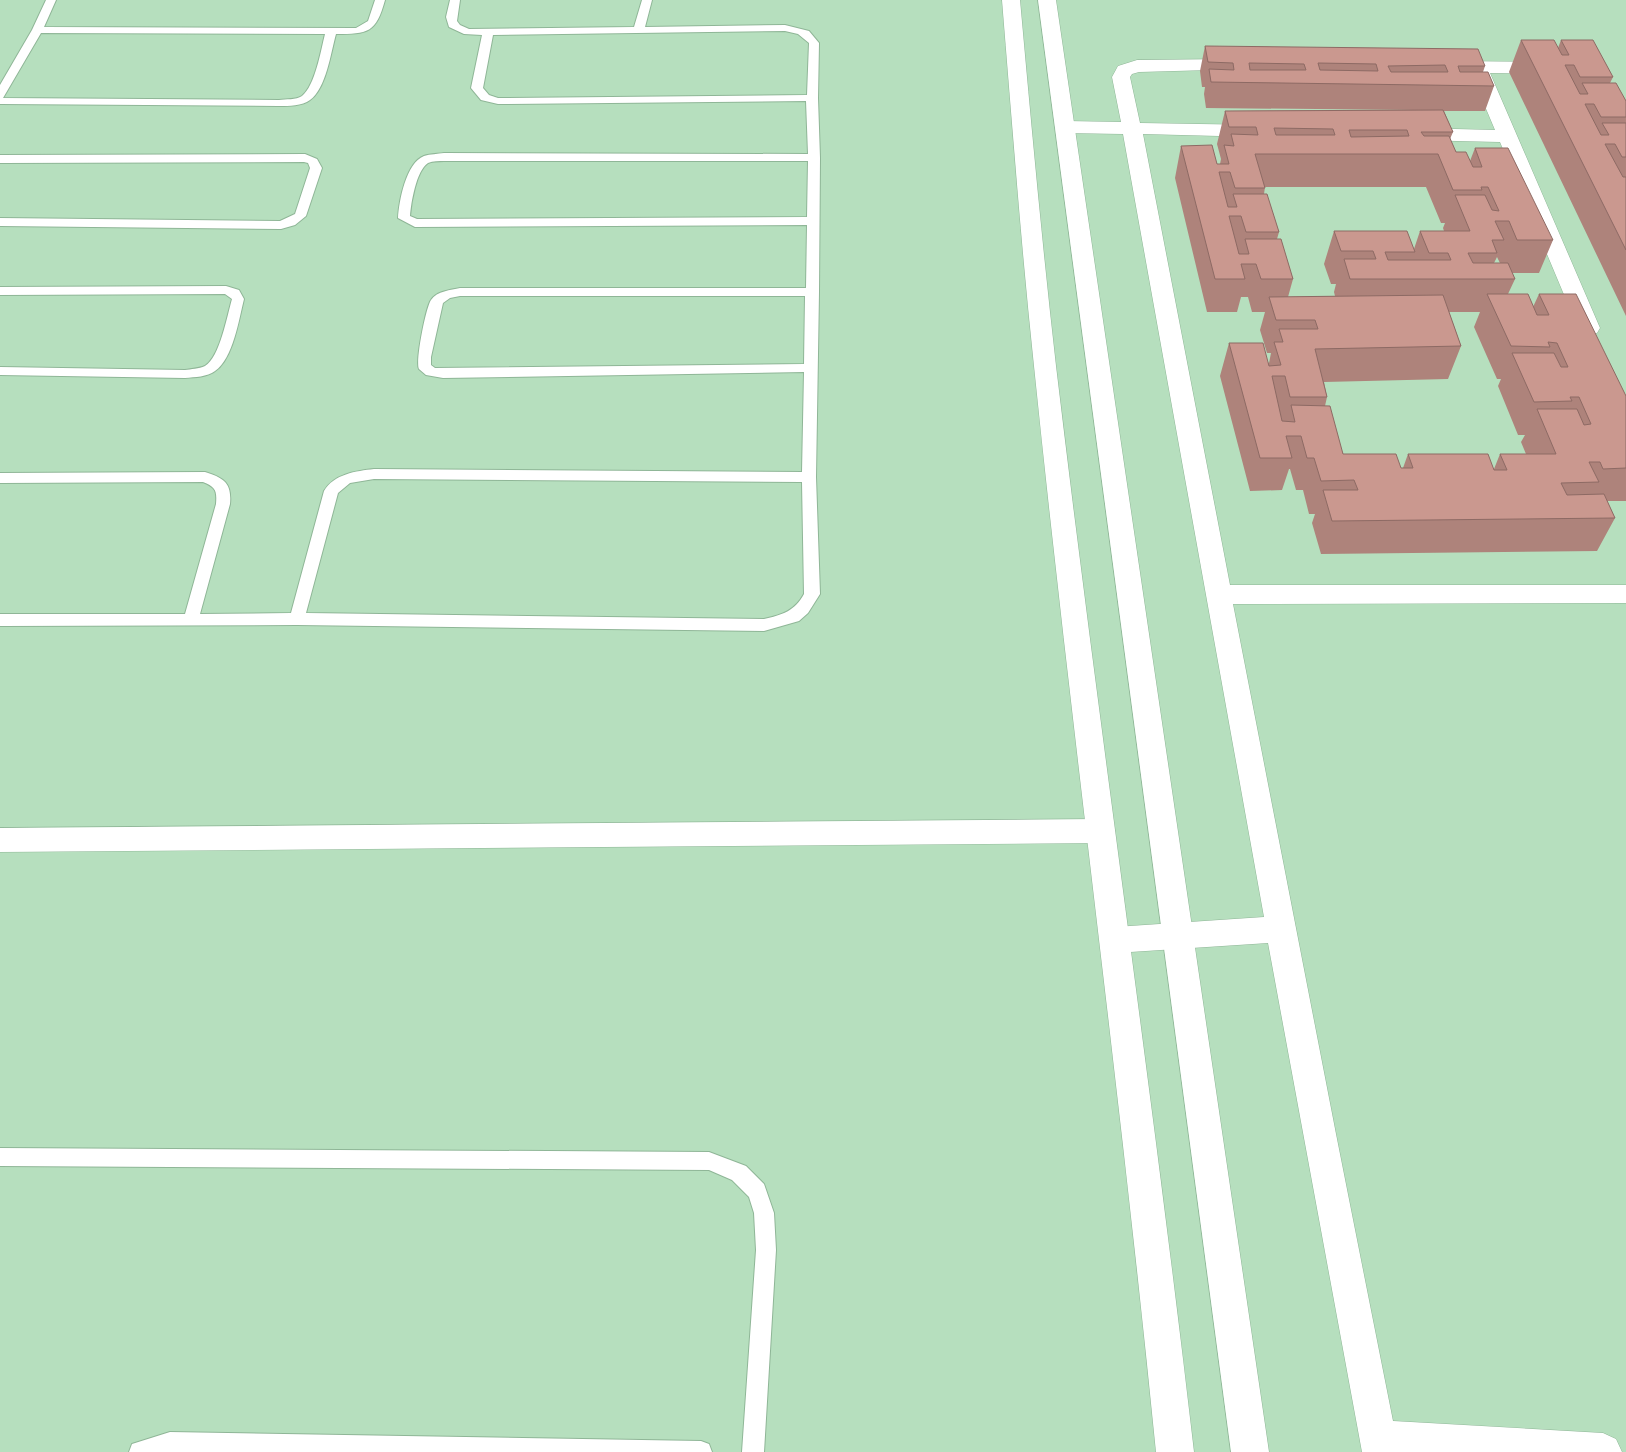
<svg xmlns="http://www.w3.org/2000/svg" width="1626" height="1452" font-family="'Times New Roman',serif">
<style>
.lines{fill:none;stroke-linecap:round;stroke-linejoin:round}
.lane-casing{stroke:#8fb697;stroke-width:2}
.street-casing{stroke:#8fb697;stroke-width:1}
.secondary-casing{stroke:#8fb697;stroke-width:1}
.lane{fill:#fff;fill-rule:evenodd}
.street{fill:#fff;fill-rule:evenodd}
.secondary{fill:#fff;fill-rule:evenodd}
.wall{fill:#ae837b;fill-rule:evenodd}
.building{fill:#ca988f;stroke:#8d6a64;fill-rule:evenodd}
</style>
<rect width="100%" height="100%" fill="#b6dfbe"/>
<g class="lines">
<g class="lane-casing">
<path id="lane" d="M46 0H56L44 27 356 28 368 21 375 0H385C376 33 368 34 336 34 331 52 326 89 310 100 302 106 289 106 279 106L0 104V85L32 30ZM41 33 325 34C321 50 315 86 302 96 296 100 286 99 279 100L3 98Z
M450 0H460L457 21 460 25 469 29 634 27 642 0H652L645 27 785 25 809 31 819 43 818 98 820 158 819 292 816 477 820 594 808 613 799 621 764 631 297 625 0 626V614H185L216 504C217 491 216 487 203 482L0 483V473L205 472C224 478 232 483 230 504L200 614 291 613 324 491C334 474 356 471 374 469L802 472 804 372 443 378 426 375 419 369C415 362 426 307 431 300 437 291 451 290 460 288H806L807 225 415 227 398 218C399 201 406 163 424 156 430 154 438 154 444 153L808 154 806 101 498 104 481 100 471 88 482 35 464 34 449 27 446 17ZM785 31 798 34 809 43 807 95 498 98 489 95 483 88 493 35ZM444 161H808L807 217 417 219 410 216C411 203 416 171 428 163 433 161 439 161 444 161ZM460 296H805L804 364 435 368 431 365V357L443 303 450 298ZM374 479 802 482 804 594C795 611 782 615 764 619L306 613 338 493 350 483Z
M305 154 317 159 322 168 306 216 295 225 281 229 0 226V218L280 221 295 214 310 168 308 163 304 162 0 163V155Z
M226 286 239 290 244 299C239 319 233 359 215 371 207 377 195 377 185 378L0 375V367L185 370C191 369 199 369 205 366 220 357 227 316 232 299L225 294 0 295V287Z
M0 1148 709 1152 746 1166 764 1184 774 1213 776 1250 764 1452H742L756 1250 754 1213 749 1197 732 1180 709 1170 0 1166Z
M170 1432 701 1441 709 1444 712 1452H129L132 1444Z"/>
</g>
<g class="street-casing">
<path id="street" d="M1238 59 1245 61 1247 65 1245 69 1139 72 1132 74 1130 77 1140 123 1258 125 1265 127 1268 131 1265 135 1258 137 1143 134 1230 585H1626V603L1233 604 1336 1134 1393 1421 1603 1433 1616 1439 1622 1452H1362L1268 943 1115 953 1104 949 1100 940 1104 931 1115 927 1264 917 1123 134 1065 133 1058 131 1055 127 1058 123 1065 121 1121 122 1112 77 1118 66 1137 60Z
M1448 61 1548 62 1555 64 1557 68 1555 72 1548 74 1490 73 1600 328 1597 333 1589 335 1581 333 1578 328 1500 142 1414 140 1407 138 1404 134 1407 130 1414 128 1495 130 1471 73 1441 71 1439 67 1441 63Z
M1101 819 1111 823 1115 831 1111 839 1101 843 0 852V828Z"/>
</g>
<g class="secondary-casing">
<path id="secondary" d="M1002 0H1020C1031 122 1042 244 1056 366 1099 728 1152 1089 1194 1452H1156C1120 1089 1071 728 1034 366 1021 244 1012 122 1002 0Z
M1038 0H1056L1269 1452H1231Z"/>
</g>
<use href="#lane" class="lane"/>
<use href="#street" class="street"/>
<use href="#secondary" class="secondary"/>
</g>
<path class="wall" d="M1521 40 1558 48 1561 40 1613 77 1610 83 1626 101V316L1509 72Z
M1205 46 1485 66 1483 72 1494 86 1485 111H1444L1453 132 1450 139 1456 152 1470 161 1475 148 1553 240 1539 273H1512L1515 279 1508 294 1533 307 1539 294 1626 396V501H1607L1615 518 1597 551 1321 554 1312 523 1315 514H1309L1303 490H1296L1290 469H1289L1282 490 1250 491 1220 376 1229 343 1269 363 1271 353H1267L1260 330 1265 312H1252L1248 297H1241L1237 312H1207L1175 178 1181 146 1217 164H1220L1221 159 1217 144 1225 111 1413 110 1206 108 1204 94 1205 87H1202L1200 71ZM1265 187H1426L1441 223H1445L1443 228 1444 231H1420L1414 249 1334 231 1324 264 1331 284H1336L1334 292 1335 296 1288 297 1293 279 1277 239 1279 232 1264 194ZM1497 257 1500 263H1494ZM1449 312H1480L1474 327 1497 379H1501L1498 386 1518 435H1525L1521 442 1526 454H1500L1494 469 1408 454 1403 468H1401L1343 454 1325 406 1327 397 1324 382 1448 379 1461 346Z"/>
<path class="building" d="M1521 40H1554L1562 55H1569L1561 40H1593L1613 77H1580L1574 65H1565L1580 94H1588L1582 83H1616L1626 101V117H1601L1594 104H1585L1601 135H1609L1602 123H1626V157H1622L1615 144H1605L1623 177H1626V250Z
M1205 46 1478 49 1485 66H1458L1460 72H1488L1494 86 1211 82 1209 69 1234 70 1233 63 1208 62ZM1249 63 1304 64 1306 70H1250ZM1318 63 1376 64 1378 71 1320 70ZM1445 65 1448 72H1391L1388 66Z
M1443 110 1453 132H1421L1424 136H1449L1456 152H1466L1473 167H1482L1475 148H1508L1553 240H1517L1509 221H1495L1504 240H1492L1497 253H1468L1473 263H1508L1515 279H1350L1344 259H1376L1373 251H1341L1334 231H1407L1415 252H1385L1388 260H1451L1448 253H1429L1420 231H1470L1455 195H1485L1492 210 1499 211 1488 187H1481L1482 190H1453L1438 154H1255L1265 188H1235L1230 172H1219L1228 207H1237L1233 194H1267L1279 232H1246L1241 216H1229L1239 254H1249L1245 239H1281L1293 279H1261L1256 264H1241L1245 279H1215L1181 146 1212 145 1217 164H1229L1224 145 1234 146 1231 134 1258 135 1256 127H1229L1225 111ZM1274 128 1333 129 1335 135H1276ZM1349 130H1407L1409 136 1351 137Z
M1487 294H1528L1537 315H1549L1539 294H1576L1626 396V468L1603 469 1600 462H1589L1599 482 1561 483 1567 495 1604 494 1615 518 1332 521 1323 490H1358L1354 480 1321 481 1314 458H1307L1301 436H1286L1292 458H1260L1229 343H1263L1269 366 1281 365 1274 342H1283L1279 329H1318L1315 320H1276L1269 297 1443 295 1461 346 1315 349 1327 397H1290L1285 376H1272L1282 421 1295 422 1291 405 1330 406 1343 454H1396L1401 468H1413L1408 454H1488L1494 470H1507L1500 454H1556L1537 409H1577L1584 425 1591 424 1579 397H1570L1572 401 1534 402 1512 353H1554L1561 367H1568L1557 343 1548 342 1550 347 1511 346Z"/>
</svg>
